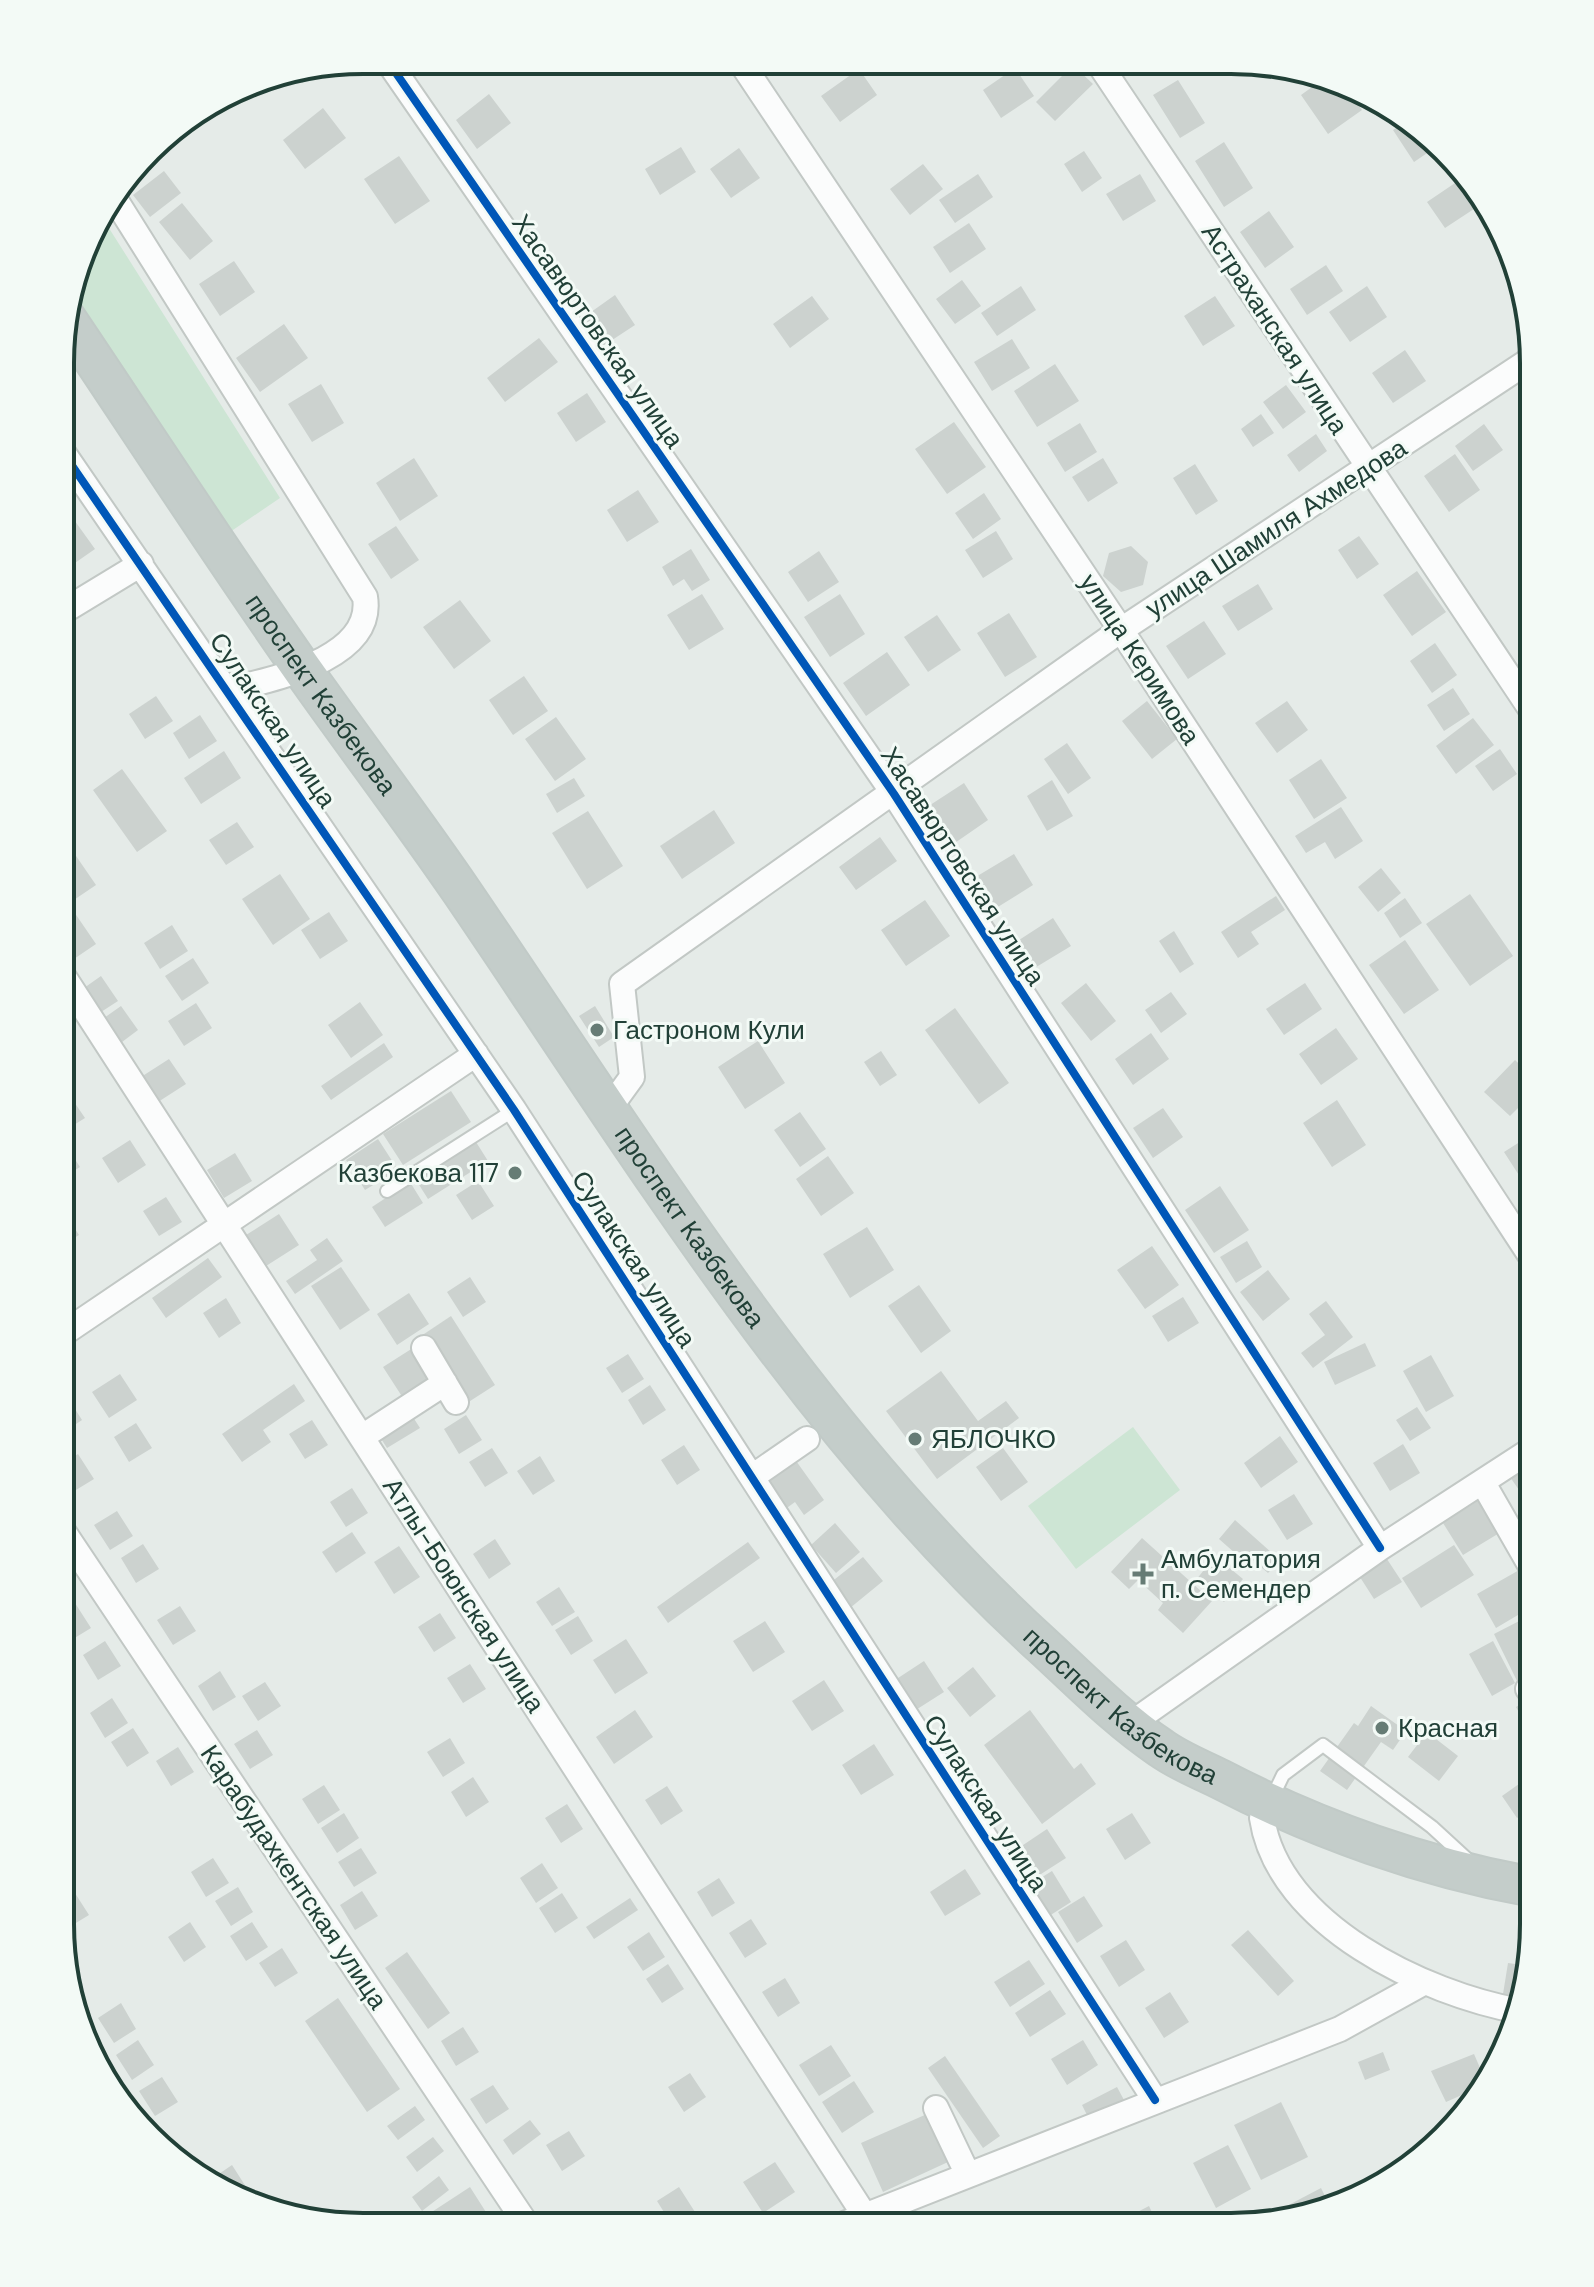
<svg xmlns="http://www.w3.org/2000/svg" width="1594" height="2287" font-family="'DM Sans',sans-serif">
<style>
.green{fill:#cde5d4}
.building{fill:#ccd2cf}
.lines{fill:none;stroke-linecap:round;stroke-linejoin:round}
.service-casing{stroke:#c2c8c5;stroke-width:16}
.minor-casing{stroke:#c2c8c5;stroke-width:28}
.trunk-casing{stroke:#c1cac7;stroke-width:42}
.service{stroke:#fbfcfc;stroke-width:12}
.minor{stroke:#fbfcfc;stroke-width:24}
.trunk{stroke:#c4cdca;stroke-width:38}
.cycleway-casing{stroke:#f3faf6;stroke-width:13}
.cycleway{stroke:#0057b8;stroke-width:8}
.poi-dot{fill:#667c75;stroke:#f3faf6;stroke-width:3}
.labels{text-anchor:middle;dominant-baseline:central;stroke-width:6;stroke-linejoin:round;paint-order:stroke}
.street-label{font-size:26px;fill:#214037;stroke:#f3faf6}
.poi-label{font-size:26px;fill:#214037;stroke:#f3faf6;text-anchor:start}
.rim{fill:none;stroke:#214037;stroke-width:4}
</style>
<rect width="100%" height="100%" fill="#e5ebe8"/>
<path class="green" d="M100 214 280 498 230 532 72 295Z
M1133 1427 1180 1490 1076 1569 1028 1506Z"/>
<path class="building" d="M1073 65 1093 84 1055 121 1036 102Z
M327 66 302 83 294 71Z
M1015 68 1034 96 1001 118 983 90Z
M859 69 877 95 840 122 821 96Z
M1326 77 1341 81 1362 110 1328 134 1301 95Z
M1178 80 1205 123 1180 138 1153 95Z
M489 94 511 123 477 149 456 120Z
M323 108 346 138 305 169 283 140Z
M1410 119 1436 147 1414 162 1393 130Z
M1224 142 1253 188 1224 207 1195 161Z
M681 147 696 172 660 195 645 169Z
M739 148 760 178 731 198 710 169Z
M1084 151 1102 178 1082 192 1064 164Z
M399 156 430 201 395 224 364 179Z
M923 164 943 189 910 215 890 189Z
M164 171 181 193 150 217 133 195Z
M978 174 993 197 955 223 939 200Z
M1140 174 1156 201 1123 221 1106 194Z
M1461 179 1480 205 1445 228 1427 202Z
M182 203 213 241 190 260 159 222Z
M1269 211 1294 247 1265 268 1240 232Z
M969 223 986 249 950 273 933 247Z
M234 261 255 292 220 316 199 284Z
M1326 265 1343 291 1307 315 1290 289Z
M962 280 981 306 955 324 936 299Z
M1021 286 1036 310 997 336 981 313Z
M1367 286 1387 317 1350 342 1329 312Z
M615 295 635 325 603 346 584 317Z
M812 296 829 319 790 348 773 324Z
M1215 296 1235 326 1203 346 1184 316Z
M284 324 308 358 260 392 236 358Z
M539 338 558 362 505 402 487 378Z
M1012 339 1030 368 992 391 974 362Z
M1405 350 1426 381 1393 403 1372 373Z
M1055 364 1079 401 1037 427 1014 391Z
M321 384 344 423 312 442 288 404Z
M1286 385 1306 412 1283 429 1263 402Z
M587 393 606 422 576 442 557 413Z
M1261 414 1274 433 1253 447 1241 429Z
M954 422 986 467 947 494 915 449Z
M1080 423 1097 452 1065 472 1047 443Z
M1484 424 1503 450 1473 471 1455 446Z
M1316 434 1327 451 1299 472 1287 455Z
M1455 454 1480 490 1449 512 1424 476Z
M414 458 438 496 400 521 376 483Z
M1103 458 1118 483 1088 502 1072 477Z
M1195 464 1218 501 1196 515 1173 478Z
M638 490 659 522 627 542 607 510Z
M984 493 1001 519 973 539 955 513Z
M62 503 95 549 62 572Z
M396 526 419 560 391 579 368 544Z
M996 531 1013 559 983 578 965 550Z
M1359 536 1379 564 1357 579 1338 550Z
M1131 546 1148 562 1143 585 1121 592 1103 576 1109 553Z
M691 549 710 580 692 591 684 579 673 586 662 567Z
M819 551 839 582 808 602 788 572Z
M1417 571 1446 612 1412 636 1383 595Z
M1258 584 1273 609 1238 631 1222 606Z
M702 594 724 629 689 650 667 615Z
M840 594 865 634 830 657 804 617Z
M460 600 491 641 454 669 423 627Z
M1009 613 1037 657 1005 677 977 633Z
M937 615 961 650 928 672 904 637Z
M1204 621 1226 654 1188 679 1166 646Z
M1435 643 1457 675 1432 693 1410 661Z
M887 652 910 685 866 716 843 683Z
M524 676 548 711 513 735 489 700Z
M1453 688 1470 714 1444 731 1427 705Z
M156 696 173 721 145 739 129 714Z
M1147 701 1177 739 1152 759 1122 721Z
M1287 701 1308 730 1277 753 1255 723Z
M200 715 217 741 189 759 173 733Z
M556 717 586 759 555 781 525 739Z
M1473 718 1494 745 1456 774 1436 746Z
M1067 743 1091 778 1068 794 1044 759Z
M1500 749 1517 774 1493 791 1475 766Z
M224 751 241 778 201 804 184 778Z
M1321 759 1347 798 1314 819 1289 780Z
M122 769 167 831 137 852 93 790Z
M574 778 585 796 557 813 546 794Z
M1052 780 1073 816 1047 831 1027 796Z
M964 783 988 820 949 847 924 809Z
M1341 807 1363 841 1335 859 1325 842 1306 853 1295 836Z
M714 810 735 843 682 879 660 846Z
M588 811 623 866 587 889 552 833Z
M237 822 254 847 226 865 209 840Z
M880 837 897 861 856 890 839 867Z
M74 853 96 885 62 908V862Z
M1014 854 1033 885 993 910 974 878Z
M1381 868 1401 893 1378 912 1358 887Z
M280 874 310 919 273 945 242 899Z
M1470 894 1513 956 1470 986 1426 924Z
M1276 896 1285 910 1251 932 1259 944 1238 958 1221 932Z
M1405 898 1422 923 1400 938 1384 913Z
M925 900 950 936 906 966 881 930Z
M70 906 96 944 68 963 62 953V912Z
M329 912 348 941 320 959 301 930Z
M1053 918 1071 946 1033 969 1016 942Z
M172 925 188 951 160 969 144 943Z
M1174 931 1194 964 1180 973 1159 941Z
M1405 940 1439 990 1404 1014 1369 965Z
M193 958 209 983 182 1001 165 976Z
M101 976 118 1001 101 1012 84 988Z
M1086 983 1116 1021 1091 1041 1061 1003Z
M1305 983 1322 1009 1284 1035 1266 1009Z
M1171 992 1187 1014 1161 1033 1145 1010Z
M360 1002 383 1035 351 1058 328 1025Z
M196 1003 212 1028 184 1046 168 1021Z
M121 1006 138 1030 122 1042 104 1018Z
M595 1006 614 1037 599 1047 579 1016Z
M955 1008 1009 1083 979 1104 925 1030Z
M1336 1028 1358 1059 1321 1085 1299 1054Z
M1151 1033 1169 1059 1133 1085 1115 1059Z
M758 1041 785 1083 745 1109 718 1067Z
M384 1043 393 1057 331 1100 321 1086Z
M881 1051 897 1075 880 1086 864 1062Z
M169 1059 186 1084 158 1102 141 1077Z
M1515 1060 1534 1078V1092L1510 1116 1484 1092Z
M451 1091 471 1122 403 1165 383 1134Z
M68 1093 85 1118 61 1133V1097Z
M1337 1100 1366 1145 1332 1167 1303 1123Z
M1163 1108 1183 1137 1153 1158 1133 1128Z
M800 1112 826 1149 800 1167 774 1130Z
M1534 1133V1176L1524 1183 1504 1152Z
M378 1139 398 1170 365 1190 346 1160Z
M130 1140 146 1165 118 1183 102 1158Z
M63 1141 80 1167 61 1179V1143Z
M476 1142 488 1161 428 1199 416 1180Z
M235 1153 252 1181 224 1198 207 1170Z
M828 1156 854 1193 821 1216 796 1179Z
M478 1181 494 1206 472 1220 456 1195Z
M410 1182 423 1203 385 1227 372 1207Z
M1220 1186 1249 1230 1214 1253 1185 1210Z
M166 1197 182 1222 159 1236 143 1211Z
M61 1207 79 1235 61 1246Z
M279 1214 299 1245 266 1266 246 1235Z
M867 1227 894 1270 850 1298 823 1254Z
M327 1238 343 1261 295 1294 286 1281 317 1260 310 1250Z
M1247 1241 1262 1267 1236 1283 1220 1257Z
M1152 1246 1179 1285 1145 1309 1117 1270Z
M208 1258 222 1277 166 1318 152 1298Z
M341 1267 370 1310 340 1330 311 1286Z
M1268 1270 1290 1299 1263 1321 1240 1292Z
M470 1277 486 1302 463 1317 447 1292Z
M919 1285 951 1331 921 1353 888 1306Z
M409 1293 429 1324 397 1345 377 1314Z
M1183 1297 1199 1323 1168 1342 1152 1316Z
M226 1298 241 1323 219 1338 203 1313Z
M1326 1301 1353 1337 1313 1368 1301 1353 1325 1335 1309 1314Z
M451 1316 495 1385 467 1403 424 1334Z
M1365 1343 1376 1366 1335 1385 1324 1362Z
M416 1346 435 1377 403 1398 383 1367Z
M628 1354 644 1379 622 1393 606 1368Z
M1431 1355 1454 1396 1426 1412 1403 1371Z
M941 1371 978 1421 1006 1401 1019 1418 937 1479 886 1411Z
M120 1374 137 1400 109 1418 92 1392Z
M294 1384 305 1401 263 1430 271 1442 242 1462 222 1434Z
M650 1385 666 1410 643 1425 628 1400Z
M61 1387 82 1420 61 1434Z
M400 1397 420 1428 387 1448 368 1418Z
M1417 1407 1431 1428 1410 1441 1396 1420Z
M466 1415 482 1440 459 1454 444 1429Z
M312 1420 328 1445 305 1459 289 1434Z
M136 1423 152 1448 129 1462 114 1437Z
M1280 1436 1298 1462 1261 1488 1244 1463Z
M1403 1444 1420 1473 1390 1491 1373 1463Z
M684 1445 700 1470 677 1485 661 1460Z
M492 1448 508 1473 485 1487 469 1462Z
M1003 1448 1028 1482 1001 1501 976 1467Z
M78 1454 94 1479 71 1493 61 1476V1465Z
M540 1456 555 1481 533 1495 517 1471Z
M794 1458 824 1500 804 1515 795 1502 784 1510 763 1481Z
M1531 1462 1534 1465 1533 1510 1510 1477Z
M352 1488 368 1513 346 1527 330 1502Z
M1294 1494 1313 1524 1287 1540 1268 1510Z
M1481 1499 1501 1532 1463 1555 1443 1523Z
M117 1511 133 1536 110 1550 94 1525Z
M1235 1520 1280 1560 1268 1573 1249 1557 1244 1561 1219 1539Z
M835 1523 860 1552 836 1573 811 1545Z
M352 1532 366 1553 336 1573 322 1552Z
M1142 1538 1212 1601 1183 1633 1158 1610 1163 1603 1138 1580 1129 1589 1111 1572Z
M495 1539 511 1564 489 1579 473 1554Z
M748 1542 760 1558 668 1623 657 1607Z
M143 1544 159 1569 136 1583 121 1558Z
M1454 1545 1474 1575 1421 1608 1402 1578Z
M399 1546 420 1577 394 1594 374 1562Z
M1215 1556 1243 1579 1224 1602 1196 1580Z
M1385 1556 1402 1582 1374 1599 1358 1574Z
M863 1557 883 1581 850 1608 830 1583Z
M1521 1569 1533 1590V1606L1496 1628 1477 1594Z
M559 1587 575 1612 552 1626 536 1602Z
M75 1603 91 1628 68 1642 60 1630 61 1612Z
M180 1606 196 1631 173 1645 157 1620Z
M440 1613 456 1638 434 1652 418 1627Z
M1533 1614V1675L1518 1683 1494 1634Z
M578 1616 593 1641 571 1655 555 1630Z
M765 1621 785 1652 753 1672 733 1641Z
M626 1639 648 1673 615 1694 593 1660Z
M105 1641 121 1666 98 1680 83 1655Z
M1493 1641 1515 1683 1492 1696 1469 1654Z
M924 1661 944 1692 911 1713 892 1682Z
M470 1664 486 1689 463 1703 447 1678Z
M973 1667 996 1696 970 1717 947 1688Z
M220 1671 236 1697 213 1711 198 1686Z
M824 1680 844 1711 812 1731 792 1701Z
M265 1682 281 1706 258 1721 242 1696Z
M1533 1697V1738L1516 1707Z
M112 1698 128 1723 105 1738 90 1713Z
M1371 1706 1406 1731 1393 1750 1381 1742 1347 1790 1320 1771 1354 1723 1358 1726Z
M635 1710 653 1737 614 1764 596 1737Z
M1030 1710 1074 1769 1081 1763 1096 1784 1042 1824 984 1745Z
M133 1728 149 1753 127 1767 111 1742Z
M257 1730 273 1755 250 1769 234 1744Z
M1427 1732 1458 1756 1439 1781 1408 1757Z
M450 1738 465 1763 443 1777 427 1752Z
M874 1744 894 1775 861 1795 842 1765Z
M178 1747 194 1772 171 1786 156 1761Z
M1533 1774V1807L1517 1818 1502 1796Z
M473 1777 489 1802 466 1817 451 1792Z
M324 1785 340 1810 318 1824 302 1799Z
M667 1786 683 1811 661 1825 645 1800Z
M567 1804 583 1829 561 1843 545 1818Z
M344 1813 359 1838 337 1853 321 1828Z
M1132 1813 1151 1843 1125 1860 1106 1829Z
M1047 1829 1066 1858 1027 1883 1008 1855Z
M361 1848 377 1873 354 1887 338 1862Z
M213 1858 229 1883 206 1897 191 1872Z
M542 1863 558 1888 536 1903 520 1878Z
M965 1869 981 1894 945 1916 930 1892Z
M1052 1871 1071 1902 1046 1918 1026 1887Z
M719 1878 735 1903 712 1917 697 1892Z
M238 1887 253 1912 231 1926 215 1901Z
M73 1890 89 1915 66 1929 60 1920V1898Z
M362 1891 378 1916 355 1930 340 1905Z
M562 1893 578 1918 555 1933 539 1908Z
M1084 1896 1103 1926 1077 1943 1058 1912Z
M630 1898 638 1910 594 1939 586 1927Z
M751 1919 767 1944 745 1958 729 1933Z
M190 1922 206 1947 184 1962 168 1937Z
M252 1922 268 1947 246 1961 230 1936Z
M1248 1930 1294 1981 1278 1996 1231 1945Z
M649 1932 665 1957 643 1971 627 1947Z
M1126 1940 1145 1970 1119 1987 1100 1956Z
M282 1948 298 1973 275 1987 259 1963Z
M407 1952 450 2013 428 2029 385 1968Z
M1029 1960 1045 1984 1010 2007 994 1982Z
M1508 1963 1529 1966 1523 1998 1503 1994Z
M668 1964 684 1989 662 2003 646 1979Z
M785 1978 800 2003 778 2017 762 1992Z
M1050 1990 1066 2014 1030 2037 1015 2013Z
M1170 1992 1189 2022 1164 2038 1145 2008Z
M338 1998 400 2089 367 2112 305 2021Z
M121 2003 136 2029 114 2043 98 2018Z
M463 2027 479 2052 456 2066 441 2041Z
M138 2040 154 2065 132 2080 116 2055Z
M1083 2040 1098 2065 1067 2085 1051 2059Z
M831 2045 851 2076 819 2096 799 2065Z
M1383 2052 1390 2070 1365 2080 1358 2062Z
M1474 2054 1487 2084 1446 2102 1431 2071Z
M945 2056 1000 2136 983 2148 928 2068Z
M690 2073 706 2097 684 2112 668 2087Z
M162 2077 178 2102 155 2116 139 2091Z
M854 2081 874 2112 842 2133 822 2102Z
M493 2085 509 2109 486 2124 470 2099Z
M1117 2087 1124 2100 1089 2119 1082 2105Z
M1281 2102 1308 2157 1261 2180 1234 2125Z
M415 2106 425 2120 398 2140 387 2126Z
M927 2114 948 2162 883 2192 861 2143Z
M530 2120 541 2134 513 2155 503 2140Z
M569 2131 585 2156 562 2171 546 2145Z
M433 2137 444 2151 417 2172 406 2157Z
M1228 2145 1251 2189 1216 2208 1193 2163Z
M775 2162 795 2192 763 2213 743 2182Z
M232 2165 248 2190 243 2194 210 2180Z
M439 2176 449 2190 422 2211 412 2197Z
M470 2187 491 2220 484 2225H424L421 2219Z
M679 2187 695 2212 672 2225 657 2201Z
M1321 2188 1329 2204 1284 2215 1281 2209Z
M1149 2206 1159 2227H1118L1116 2223Z"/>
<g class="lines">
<g class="service-casing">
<path id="service" d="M387 1191 514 1110
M1272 1798 1283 1775 1323 1745 1432 1827 1469 1861"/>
</g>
<g class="minor-casing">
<path id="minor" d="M387 60 894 794 1380 1548
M740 61 1121 630 1534 1261
M1098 62 1534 714
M113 196 365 597C375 659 272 679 229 690
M62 451 514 1110 1155 2100
M62 612 141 564
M62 974 865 2216
M608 1110 632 1077 622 984 1121 630 1533 358
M61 1335 476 1054
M424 1348 456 1402
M362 1437 445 1383
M752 1477 807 1439
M1483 1483 1533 1570
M61 1528 527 2225
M1528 1689 1533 1686
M1129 1725 1380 1548 1534 1448
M1269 1804 1262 1818C1278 1925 1425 1994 1520 2011
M936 2108 968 2175
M839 2226 1340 2029 1423 1983"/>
</g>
<g class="trunk-casing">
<g id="trunk">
<path id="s1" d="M65 317C145 436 224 558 307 676 358 748 412 819 462 892 639 1152 810 1434 1043 1646 1081 1681 1118 1719 1161 1748 1179 1761 1200 1769 1220 1779 1316 1829 1426 1868 1533 1887"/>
</g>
</g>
<use href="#service" class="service"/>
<use href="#minor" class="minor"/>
<use href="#trunk" class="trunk"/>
<g class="cycleway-casing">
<path id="cycleway" d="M387 60 894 794 1380 1548
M62 451 514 1110 1155 2100"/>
</g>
<use href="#cycleway" class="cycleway"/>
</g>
<g class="poi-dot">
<circle cx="597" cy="1030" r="8"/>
<circle cx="515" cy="1173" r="8"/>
<circle cx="915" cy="1439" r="8"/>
<path d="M1139 1562h8v8h8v8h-8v8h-8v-8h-8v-8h8z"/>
<circle cx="1382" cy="1728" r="8"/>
</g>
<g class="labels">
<g class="street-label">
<text transform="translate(1275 329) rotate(57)">Астраханская улица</text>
<text transform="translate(598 331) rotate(55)">Хасавюртовская улица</text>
<text transform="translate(1276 528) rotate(-33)">улица Шамиля Ахмедова</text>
<text transform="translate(1140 659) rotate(57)">улица Керимова</text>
<text stroke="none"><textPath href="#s1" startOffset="456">проспект Казбекова</textPath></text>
<text transform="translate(273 720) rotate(56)">Сулакская улица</text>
<text transform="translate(963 866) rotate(57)">Хасавюртовская улица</text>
<text stroke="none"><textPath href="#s1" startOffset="1104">проспект Казбекова</textPath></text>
<text transform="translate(634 1259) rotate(57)">Сулакская улица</text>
<text transform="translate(464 1595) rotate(57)">Атлы-Боюнская улица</text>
<text stroke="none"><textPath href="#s1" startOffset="1752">проспект Казбекова</textPath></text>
<text transform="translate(986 1803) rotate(57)">Сулакская улица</text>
<text transform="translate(294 1877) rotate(56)">Карабудахкентская улица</text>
</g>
<g class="poi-label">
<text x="613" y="1030">Гастроном Кули</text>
<text x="499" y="1173" text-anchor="end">Казбекова 117</text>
<text x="931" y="1439">ЯБЛОЧКО</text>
<text x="1161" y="1559">Амбулатория<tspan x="1161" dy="30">п. Семендер</tspan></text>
<text x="1398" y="1728">Красная</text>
</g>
</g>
<path d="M0 0H1594V2287H0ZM363 74H1231A289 289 0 0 1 1520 363V1924A289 289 0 0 1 1231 2213H363A289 289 0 0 1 74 1924V363A289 289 0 0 1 363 74Z" fill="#f3faf6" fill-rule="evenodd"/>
<path class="rim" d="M363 74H1231A289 289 0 0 1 1520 363V1924A289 289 0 0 1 1231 2213H363A289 289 0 0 1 74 1924V363A289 289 0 0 1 363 74Z"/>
</svg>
